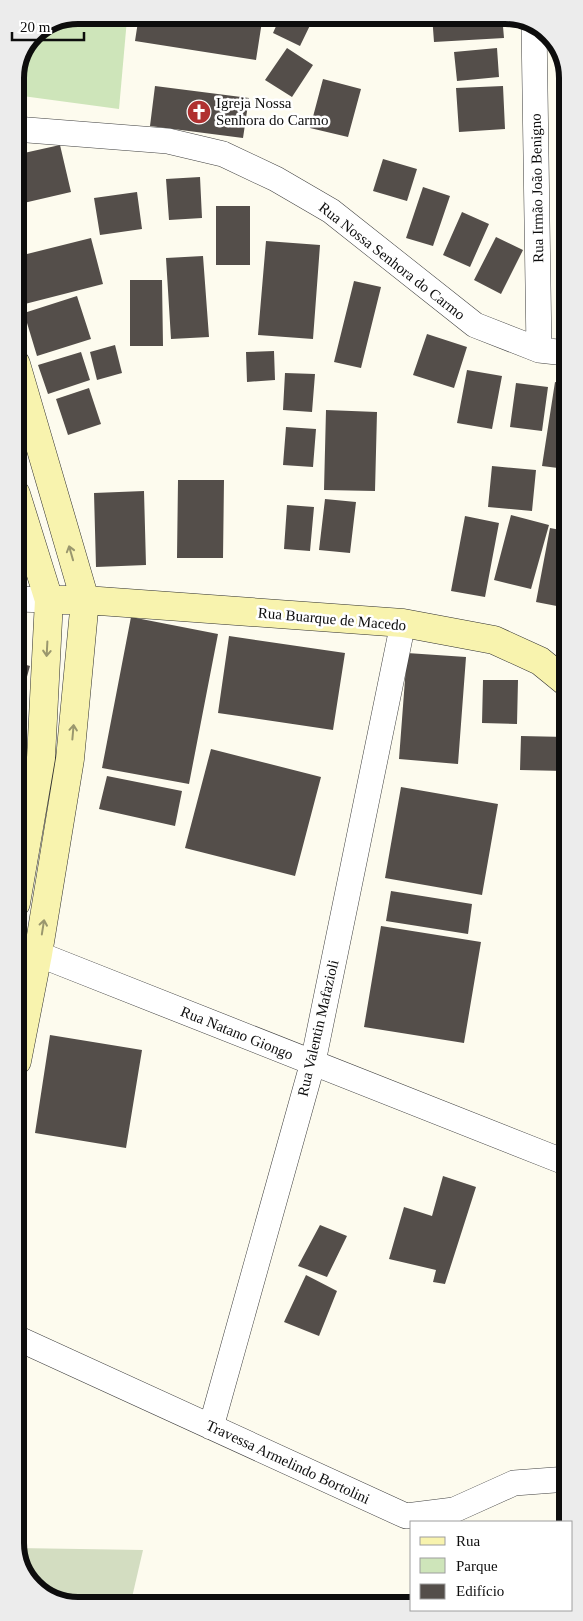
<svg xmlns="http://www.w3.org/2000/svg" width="583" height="1621" font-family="Georgia,serif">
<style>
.green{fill:#cee5ba}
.cemetery{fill:#d3ddc1}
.building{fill:#544e4a}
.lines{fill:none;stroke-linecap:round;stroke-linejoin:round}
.minor-casing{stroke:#404040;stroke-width:26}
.secondary-casing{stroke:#2f2f2f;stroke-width:29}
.minor{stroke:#fff;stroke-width:25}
.secondary{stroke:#f8f3ae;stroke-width:28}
.oneway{stroke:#9a976e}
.labels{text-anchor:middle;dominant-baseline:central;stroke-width:5;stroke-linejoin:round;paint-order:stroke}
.poi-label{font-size:15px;fill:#0d0d0d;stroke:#fff;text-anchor:start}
.street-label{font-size:15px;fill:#0d0d0d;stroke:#fff}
.rim{fill:none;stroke:#0d0d0d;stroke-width:6}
</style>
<rect width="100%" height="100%" fill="#fdfbee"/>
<path class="green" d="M77 15 127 19 119 109 15 95V74L33 33Z"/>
<path class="cemetery" d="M17 1548 143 1550 130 1606H73L39 1593 17 1560Z"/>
<path class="building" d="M139 15H263L256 60 135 41Z
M281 15H315L300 46 273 33Z
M432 15H502L504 38 434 42Z
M287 48 313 65 292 97 265 80Z
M497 48 499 77 457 81 454 52Z
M323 79 361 89 348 137 310 128Z
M155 86 249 98 243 138 150 126Z
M503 86 505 129 459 132 456 88Z
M60 145 71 192 15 205V155Z
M383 159 417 169 407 201 373 191Z
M200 177 202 218 169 220 166 179Z
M423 187 450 196 433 246 406 238Z
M137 192 142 229 100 235 94 198Z
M216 206H250V265H216Z
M462 212 489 224 470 267 443 255Z
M496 237 523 250 501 294 474 280Z
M91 238 103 284 17 306 15 257Z
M266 241 320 245 313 339 258 335Z
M203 256 209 337 171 339 166 258Z
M130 280H162L163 346H130Z
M354 281 381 287 361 368 334 362Z
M77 296 91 339 37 356 24 313Z
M427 334 467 347 454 388 413 375Z
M115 345 122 373 97 380 90 352Z
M274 351 275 380 247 382 246 352Z
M81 352 90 380 48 394 38 365Z
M467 370 502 376 492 429 457 423Z
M285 373 315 374 312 412 283 410Z
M555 382 566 384V469L542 466Z
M516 383 548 387 542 431 510 427Z
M89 388 101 424 68 435 56 399Z
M326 410 377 412 375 491 324 490Z
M286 427 316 429 313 467 283 465Z
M492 466 536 470 532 511 488 507Z
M178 480H224L223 558H177Z
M144 491 146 565 96 567 94 493Z
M325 499 356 502 350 553 319 550Z
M287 505 314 507 310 551 284 549Z
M511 515 549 525 531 589 494 580Z
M465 516 499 523 485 597 451 591Z
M550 528 566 531 567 608 536 602Z
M131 617 218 634 189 784 102 768Z
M229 636 345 653 333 730 218 713Z
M407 653 466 657 458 764 399 759Z
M16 662 30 666 21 698 16 697Z
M483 680H518L517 724 482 723Z
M521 736 566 737 565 771 520 770Z
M211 749 321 777 295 876 185 848Z
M107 776 182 791 175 826 99 809Z
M401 787 498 804 482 895 385 878Z
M391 891 472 904 468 934 386 921Z
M381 926 481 942 464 1043 364 1027Z
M50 1035 142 1050 126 1148 35 1133Z
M443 1176 476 1187 445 1284 433 1282 436 1270 389 1259 404 1207 432 1216Z
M320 1225 347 1236 327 1277 298 1266Z
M306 1275 337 1291 319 1336 284 1322Z"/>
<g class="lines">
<g class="minor-casing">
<path id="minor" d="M534 25 539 350
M15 129 168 141 223 154 276 179 331 211 475 325 539 350 566 353
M16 599 49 600
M16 952 38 954 567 1163
M17 1338 406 1516 454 1510 514 1483 568 1479
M211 1427 313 1062 403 623"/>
</g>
<g class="secondary-casing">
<path id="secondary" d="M16 364 85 600 70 759 38 954 17 1061
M16 494 49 600 41 758 16 903
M49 600H85L403 623 494 640 540 661 567 683"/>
</g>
<use href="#minor" class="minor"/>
<use href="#secondary" class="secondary"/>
</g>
<defs><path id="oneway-shaft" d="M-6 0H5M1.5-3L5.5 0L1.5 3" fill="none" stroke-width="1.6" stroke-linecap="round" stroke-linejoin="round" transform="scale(1.25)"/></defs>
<g class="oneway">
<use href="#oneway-shaft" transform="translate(71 553) rotate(-106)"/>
<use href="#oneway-shaft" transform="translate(47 649) rotate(93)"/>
<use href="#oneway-shaft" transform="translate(73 732) rotate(-85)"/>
<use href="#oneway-shaft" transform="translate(43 927) rotate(-81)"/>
</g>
<defs>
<g id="church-disc" transform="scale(1.25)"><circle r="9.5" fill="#b03131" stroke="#fff"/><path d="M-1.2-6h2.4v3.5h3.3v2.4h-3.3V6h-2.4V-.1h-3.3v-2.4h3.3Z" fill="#fff"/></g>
</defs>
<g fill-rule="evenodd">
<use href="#church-disc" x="199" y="112"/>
</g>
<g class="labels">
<g class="poi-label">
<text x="216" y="103">Igreja Nossa<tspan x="216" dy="17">Senhora do Carmo</tspan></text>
</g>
<g class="street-label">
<text transform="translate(537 188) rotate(-91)">Rua Irmão João Benigno</text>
<text transform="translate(392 261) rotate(38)">Rua Nossa Senhora do Carmo</text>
<text transform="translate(332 619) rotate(5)">Rua Buarque de Macedo</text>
<text transform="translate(318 1028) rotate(-77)">Rua Valentin Mafazioli</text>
<text transform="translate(237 1033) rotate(22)">Rua Natano Giongo</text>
<text transform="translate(288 1462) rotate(25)">Travessa Armelindo Bortolini</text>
</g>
</g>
<path d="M0 0H583V1621H0ZM78 24H505A54 54 0 0 1 559 78V1543A54 54 0 0 1 505 1597H78A54 54 0 0 1 24 1543V78A54 54 0 0 1 78 24Z" fill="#ececec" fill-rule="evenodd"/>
<path class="rim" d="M78 24H505A54 54 0 0 1 559 78V1543A54 54 0 0 1 505 1597H78A54 54 0 0 1 24 1543V78A54 54 0 0 1 78 24Z"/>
<rect x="410" y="1521" width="162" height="90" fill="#ffffff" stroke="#9e9e9e"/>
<rect x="420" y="1537" width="25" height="8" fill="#f8f3ae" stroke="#9e9e9e"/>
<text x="456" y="1546" font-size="15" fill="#0d0d0d">Rua</text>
<rect x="420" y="1558" width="25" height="15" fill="#cee5ba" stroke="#9e9e9e"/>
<text x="456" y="1571" font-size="15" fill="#0d0d0d">Parque</text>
<rect x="420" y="1584" width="25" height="15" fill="#544e4a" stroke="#9e9e9e"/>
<text x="456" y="1596" font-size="15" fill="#0d0d0d">Edifício</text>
<path d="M12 32v8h72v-8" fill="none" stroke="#0d0d0d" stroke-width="2.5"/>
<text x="20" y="32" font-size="15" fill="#0d0d0d" stroke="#ffffff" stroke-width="4" paint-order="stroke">20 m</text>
</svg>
